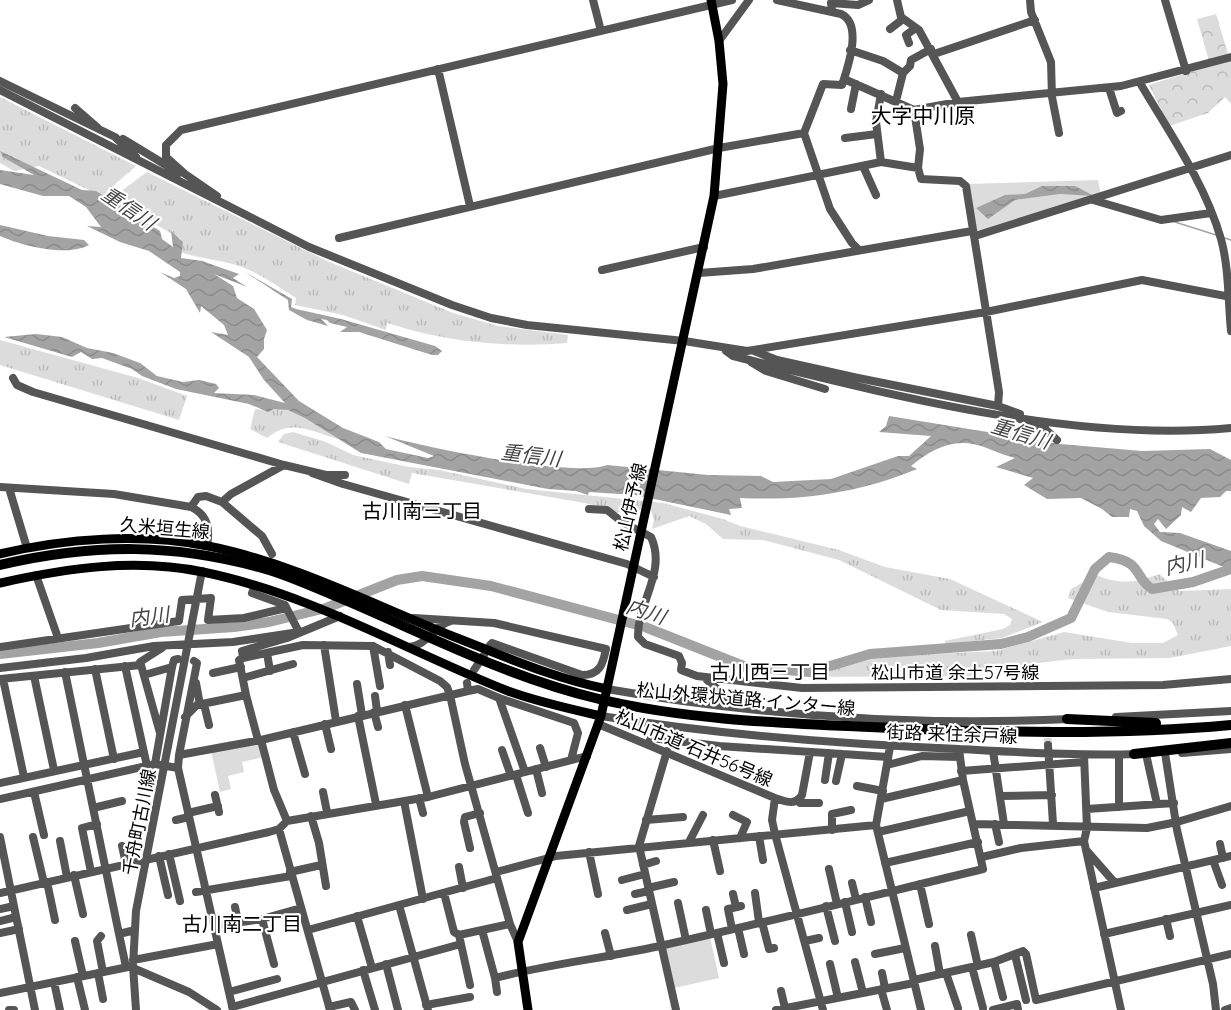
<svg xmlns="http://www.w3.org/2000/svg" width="1231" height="1010" font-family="Quicksand,'Noto Sans JP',sans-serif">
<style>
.grass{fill:url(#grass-tufts)}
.forest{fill:url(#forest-crowns)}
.green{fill:#dcdcdc}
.water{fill:url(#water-waves)}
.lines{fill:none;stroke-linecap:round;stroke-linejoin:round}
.stream{stroke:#a3a3a3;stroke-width:1.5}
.river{stroke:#a3a3a3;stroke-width:10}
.minor-tunnel{stroke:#d9d9d9;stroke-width:8;stroke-dasharray:8 4;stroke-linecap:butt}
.minor{stroke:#555;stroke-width:8}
.major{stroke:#000;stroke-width:9}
.highway{stroke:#000;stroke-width:10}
.labels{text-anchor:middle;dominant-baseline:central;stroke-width:4.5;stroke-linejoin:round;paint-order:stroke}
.street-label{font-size:18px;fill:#000;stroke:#fff}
.water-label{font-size:20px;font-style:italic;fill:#444;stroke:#fff}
.neighbourhood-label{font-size:20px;fill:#000;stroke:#fff}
.quarter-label{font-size:21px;fill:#000;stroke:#fff}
</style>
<defs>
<pattern id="grass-tufts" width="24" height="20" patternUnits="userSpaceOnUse" patternTransform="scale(1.5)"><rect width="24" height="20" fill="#dcdcdc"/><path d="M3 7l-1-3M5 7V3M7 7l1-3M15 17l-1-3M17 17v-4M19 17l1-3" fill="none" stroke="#bbb"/></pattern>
<pattern id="forest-crowns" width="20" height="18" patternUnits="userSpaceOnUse" patternTransform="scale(1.5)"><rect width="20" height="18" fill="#dcdcdc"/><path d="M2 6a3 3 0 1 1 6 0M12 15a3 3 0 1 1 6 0" fill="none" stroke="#bbb"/></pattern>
<pattern id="water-waves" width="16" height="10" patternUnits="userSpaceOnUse" patternTransform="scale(1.5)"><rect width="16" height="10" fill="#a3a3a3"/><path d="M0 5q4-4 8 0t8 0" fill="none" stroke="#8b8b8b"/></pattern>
</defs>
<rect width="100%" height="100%" fill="#fff"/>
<path class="grass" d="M0 97 136 166 106 192 113 197 147 172 327 261 453 313 498 326 568 335 567 343C506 348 446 342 387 323L386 330 343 315 295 305 296 298C280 288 264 276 247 269 224 259 200 260 178 251L181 239 132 211 39 166 14 171 0 163Z
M0 340 138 378 187 396 179 420 0 365Z
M255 409C266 411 276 407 288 410 306 415 323 429 338 439 311 431 291 418 267 438L250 429Z
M293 432 326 442 353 455 409 467 439 470 526 489 663 503 723 519 740 526 839 550 885 567 950 579 1043 622 1002 638 945 644V641L1003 629 1010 625 1012 619 1004 614 941 610 839 560 763 540 723 539 706 524 689 516 652 529 654 520 651 511 632 509 615 513 608 508 579 502 412 473 409 484 278 442 284 434Z
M1159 574 1179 591 1231 589V646L1170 658 1073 659 1012 666 992 664 970 676 811 677 871 657 996 651 1064 632 1132 643H1163L1178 635 1173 623 1167 619 1108 612 1068 598 1071 589 1096 575C1120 585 1135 583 1159 574Z"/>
<path class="forest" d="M1216 14 1228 54 1209 61 1197 19Z
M1231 59V104L1225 97 1208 113 1169 126 1149 85Z"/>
<path class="green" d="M1098 180 1101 196 981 231 976 230 968 184Z
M259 742 263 757 242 762 244 772 228 776 231 789 220 792 211 751Z
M710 937 719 978 674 988 665 947Z"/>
<path class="water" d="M0 151 82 190 96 191 160 231 162 239 173 247 171 231 183 242 181 258 202 261 239 274 233 278 247 287 214 274 233 286 237 298 254 309 267 330 264 339V349L257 357 299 401 343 428 379 442 386 449 428 458 434 456 385 436C426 447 571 478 607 465L708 475 761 476 773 482 831 479 898 456H909L931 436 879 432 886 426 889 416 1060 444 1142 451 1210 449 1231 460V491H1226L1220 497 1201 498 1191 512 1182 507 1181 515 1166 529 1158 519 1154 524 1160 532 1180 533 1231 551V570L1161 541 1144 526 1137 511 1130 509 1129 517H1112L1102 509 1081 498 1047 499 1024 485 1033 478 996 467 1015 458C1003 455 995 451 984 447 956 436 931 449 911 466L917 469C859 493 802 501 740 498L742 508 729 509 731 515 635 495 589 492 588 495 576 491 548 489 361 453 305 418 288 410 274 409 268 412 249 404 176 389 142 376 132 369 102 358 92 359 81 352 72 357 4 337 36 334 62 337 87 348 113 353 140 363 157 376 183 382 199 380 216 384 219 388 214 393 254 395 285 403 264 380 249 357 211 332 228 335 224 325 201 306 200 313 186 289 160 272 174 278 180 276V272L149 251 120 242 87 226 101 227 86 207 69 196H43L0 184V170L34 175 3 157Z
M1042 186H1075L1094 196 1060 194 1015 200 988 219 976 208 1005 195 1025 194Z
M0 225 48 236 84 240 89 245C67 257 22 246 0 236Z
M245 272 292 299 291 307 296 309 341 319 435 346 442 351 438 355H432L359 332H340L347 327 330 323 327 320 321 319 328 326 307 320 289 310 288 300Z"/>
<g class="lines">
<path class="stream" d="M1175 222 1216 235
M1225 238 1231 240"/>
<path class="river" d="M0 654 98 643 161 632 234 627 269 622 326 608 397 580 422 576 491 586 645 627 746 667 810 672 870 654 1001 644 1028 637 1071 618 1095 569 1109 557C1143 561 1134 578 1152 589L1193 582 1231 569"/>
<path class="minor-tunnel" d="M1047 726 1048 745"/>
<path class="minor" d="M593 0 601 31
M777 0 841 14C863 24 848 67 842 85L823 84 804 133 830 209 852 243 859 250
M897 0 901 17 919 30 958 102
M1030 0 1031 12 1051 62 1052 97 1059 133
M1165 0 1186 71
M832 11 831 3 858 5 869 0
M890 29 903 19
M719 41 749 0
M909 43 906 35 916 28
M850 50 883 61 903 73 896 101
M934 54 1035 20
M438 69 470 206
M903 73 910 66 911 60 931 49
M844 79 914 110 958 102 1121 86 1231 57
M0 81 115 137 136 157
M1140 83C1169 132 1205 183 1221 239 1229 268 1228 300 1231 331
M1109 88 1117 113 1121 111
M0 90 309 247 452 305 491 318 527 325 684 341 747 351 986 312 1142 280 1231 297
M881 94 876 122 881 162 918 168
M75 108 98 128
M851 109 856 84
M914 110 920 149 918 168 921 179 960 181 966 186 999 392 998 406 1020 414
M845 138 877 134
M123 139 179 173
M863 166 876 195
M217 196 185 174 166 157V145L181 130 732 0
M714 196 881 162
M1093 200 1161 220 1211 213
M975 236 1231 155
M339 238 719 148 804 133
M602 270 704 247
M699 273 753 269 972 231
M726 351 733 356C887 394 1073 443 1231 428
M754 351 777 360 858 378 998 406
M751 362 766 371 825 389
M13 378 17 385 33 392 284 465
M1020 419 1044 428 1057 440
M312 473 343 484 627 564 654 577
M0 487 114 494 191 507C208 515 210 529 207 546
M9 488 27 548
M222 502 262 536 272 554
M191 507 198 497 206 496 222 502 231 494 284 465 326 475H345
M589 509 607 510 622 522 651 537C667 572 637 603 638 637L645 644 679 656 682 663 681 670 697 676 802 688 1163 685 1231 679
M36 575 58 638
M255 586 252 593 285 605 299 632
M414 618 494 623 606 649C603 664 600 675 582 675L492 643 490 645
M324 645 336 721
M373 646 380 686
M0 647 179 621 182 600 211 598 208 620 244 618 286 608
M407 647C429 646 432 626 451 621
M388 652 390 665
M267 653 270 671
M243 658 242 651 287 638 340 616
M141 665 140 662 162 648
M125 666 147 766
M0 668 86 658 154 646 233 642 299 632
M95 669 114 759
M474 670 484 655
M65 672 119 934 135 930
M213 673 241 667
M144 675 172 667
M34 676 54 770
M243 678 293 664
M0 679 141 665 160 733
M3 679 24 777
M707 680 738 707
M196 683 200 705
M357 684 362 715
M607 689C760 716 916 726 1071 719
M468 691 478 689 499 698 525 772
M246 695 258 740
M375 696 377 711
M499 698 574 723 578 733 571 760
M204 704 209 725
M405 705 428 797
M374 712 378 727
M358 716 376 804
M601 716C720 735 839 744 959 749 1019 752 1078 756 1137 754
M185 717 197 705 246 695 239 660 243 658 303 645 373 646 440 681 447 687 450 695 465 764 510 924 518 942
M1116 717 1231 711
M325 724 331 749
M598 724 775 798 772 820 775 834 823 1010
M293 732 305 774
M261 740 274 790 287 821
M648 744 651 738 719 746 888 757
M1048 745 1053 824
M890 747 876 825 921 1010
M540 748 546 767
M502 750 511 776
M667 751 639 846 676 1010
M993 751 1004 824
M1165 753 1177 830 1213 984 1216 1010
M1182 753 1231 749
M1146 754 1157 804
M179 755 197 663 194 661
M1084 755 1087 828 1084 841 1121 1010
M1119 755V807
M155 764 172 667 174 660 178 659
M887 765 922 756 959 757
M178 768 233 1010
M536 769 542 793
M961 771 1084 762
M516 775 528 813
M825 780 829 753
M836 781 842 754
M0 783 144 752
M857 786 883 791
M34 792 44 835
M323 792 327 812
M215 795 219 812
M1000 796 1052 795
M419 798 423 813
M775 798C787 802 795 806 802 795L810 752
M0 799 155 764 178 768 179 755 261 740 468 691 467 683
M881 799 963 780
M404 801 423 899
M799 801 800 803H819
M93 808 122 801
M1087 809 1174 803
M188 813 218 806
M733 815 747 822 740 838
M311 816 319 843 326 886
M176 820 189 817
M646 820 683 817
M973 824 1147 828 1177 822 1231 806
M995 824 999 842
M279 829 330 1010
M832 830V814L851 810
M878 832 970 811
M759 836 763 860
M0 837 35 1010
M33 837 44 883
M713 840 720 871
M60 841 67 877
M689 842 703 815
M1220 844 1223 858
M122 846 126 864
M470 848 464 822 465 817 480 813
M1086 850 1115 883
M589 852 598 894
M169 854 180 901
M159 856 168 895
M982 857 1021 848 1084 841
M1213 860 1222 885
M885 863 978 842
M643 865 656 861
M459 867 463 888
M829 869 837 904
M91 872 82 828 97 824
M290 872 321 865
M496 872 556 856 876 825
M74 875 83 914
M622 880 645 874
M47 882 55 920
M852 883 856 899
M920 884 929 924
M648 888 674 882
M1094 888 1231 856
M196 892 291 876
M0 893 269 832 279 829 287 821 428 797 587 756
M444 893 454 932 459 935
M755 893 759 922
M635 894 649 891
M733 894 736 907
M865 897 871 922
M845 902 852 932
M678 903 686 940
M399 905 428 1010
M826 906 835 941
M235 907 238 921
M0 909 14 906
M627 910 652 904
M706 910 711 934
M357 916 372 968
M262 919 274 964
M1166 919 1170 936
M0 921 16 917
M762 922 769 949 774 948
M214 926 262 919 301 908
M738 928 744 954
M732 929 728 909 741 906
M308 930 497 878
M482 930 495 978C549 964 605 958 660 946 768 922 875 895 983 869L963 780 959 749
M0 933 19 929
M605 933 611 956
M717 933 724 963
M119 934 126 967
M1104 934 1231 905
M971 935 978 966
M101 936 97 941 103 972
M75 941 83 976
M805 941 819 938
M935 946 940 974
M875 954 905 948
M1015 955 1026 1000
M133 960 218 944
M855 962 863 993
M994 962 1003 997
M386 964 398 1010
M830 964 838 998
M972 967 983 1008
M133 968 189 992 217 1010
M363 970 375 1010
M98 973 103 999
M882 973 885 988
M946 973 958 1008
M77 977 85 1010
M495 978 497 992
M914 980 994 962 1023 951 1026 954 1036 1000 1231 954
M54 982 60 1010
M470 985 459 935 510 924
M881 989 887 1010
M781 991 785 1008
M229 992 277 979
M0 993 133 966
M426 1005 470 997
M232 1007 461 944
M329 1007 351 1002 355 1010
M9 1010H14
M136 1010 133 966 136 911 202 571
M776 1010 914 983
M993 1010 1017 1004 1018 1010
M1225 1010 1231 1008"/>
<path class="major" d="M0 554C66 538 141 533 208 546 293 563 372 604 452 636 504 656 552 678 607 689
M0 583C67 568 135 558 203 572 311 594 407 651 508 691 538 702 570 709 601 716
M528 1010 518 942 601 716 714 196 723 84 719 41 711 0"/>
<path class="highway" d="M0 565C94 543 176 543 269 570 295 578 320 590 345 600 429 636 510 678 599 699 687 720 780 723 870 727 989 732 1112 736 1231 725
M1067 719 1156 723
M1134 754 1231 743"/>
</g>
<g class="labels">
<g class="street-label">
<text transform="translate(630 507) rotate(-77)">松山伊予線</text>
<text transform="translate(165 528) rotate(5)">久米垣生線</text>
<text x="955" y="672">松山市道 余土57号線</text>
<text transform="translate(746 699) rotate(5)">松山外環状道路;インター線</text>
<text transform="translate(952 734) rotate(2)">街路 来住余戸線</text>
<text transform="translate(694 748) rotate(23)">松山市道 石井56号線</text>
<text transform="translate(139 822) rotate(-79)">千舟町古川線</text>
</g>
<g class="water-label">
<text transform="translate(129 208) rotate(34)">重信川</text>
<text transform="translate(1021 433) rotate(17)">重信川</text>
<text transform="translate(531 455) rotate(7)">重信川</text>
<text transform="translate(1184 563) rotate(-13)">内川</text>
<text transform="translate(646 611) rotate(18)">内川</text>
<text transform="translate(149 616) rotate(-7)">内川</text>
</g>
<g class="neighbourhood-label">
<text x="422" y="510">古川南三丁目</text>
<text x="770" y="671">古川西三丁目</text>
<text x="242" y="923">古川南二丁目</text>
</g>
<g class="quarter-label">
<text x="923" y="115">大字中川原</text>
</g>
</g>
</svg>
